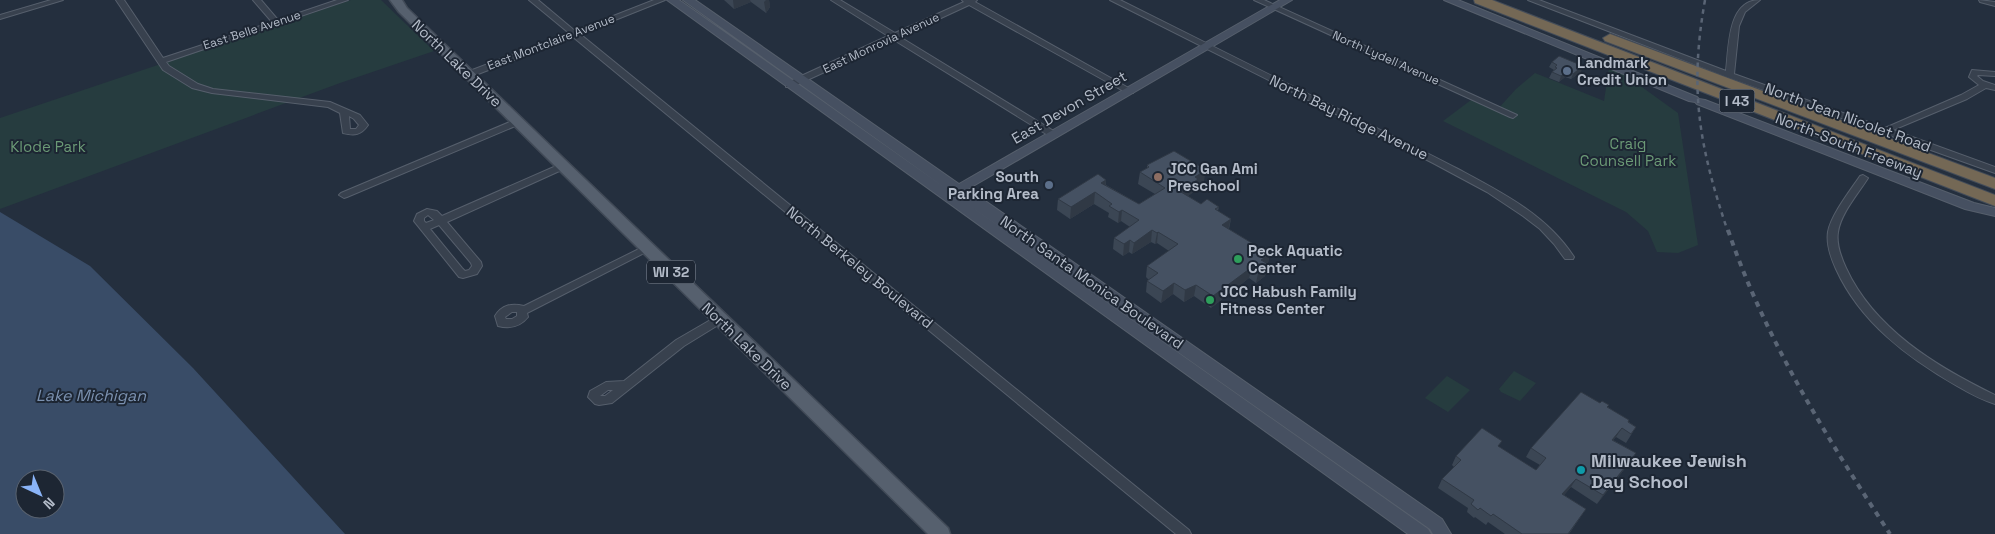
<svg xmlns="http://www.w3.org/2000/svg" width="1995" height="534" font-family="'Space Grotesk',sans-serif">
<style>
.green{fill:#263c3f}
.water{fill:#394c67;fill-rule:evenodd}
.lines{fill:none;stroke-linecap:round;stroke-linejoin:round}
.street-casing{stroke:#565f6c;stroke-width:2}
.secondary-casing{stroke:#565f6c;stroke-width:2}
.primary-casing{stroke:#414a57;stroke-width:3}
.highway-casing{stroke:#434c59;stroke-width:2}
.street{fill:#38414e;fill-rule:evenodd}
.secondary{fill:#465061;fill-rule:evenodd}
.primary{fill:#56606e;fill-rule:evenodd}
.highway{fill:#746855;fill-rule:evenodd}
.rail-far1{stroke:#5a6575;stroke-width:2.5;stroke-dasharray:4.5 4.5;stroke-linecap:butt}
.rail{stroke:#5a6575;stroke-width:4;stroke-dasharray:5.5 5.5;stroke-linecap:butt}
.wall{fill:#3b4654}
.shaded-wall{fill:#303945}
.building{fill:#455162;stroke:#303945}
.service-dot{fill:#5c6f8a;stroke:#1d2633;stroke-width:2}
.education-dot{fill:#8d6e63;stroke:#1d2633;stroke-width:2}
.leisure-dot{fill:#2e9e5b;stroke:#1d2633;stroke-width:2}
.culture-dot{fill:#0f9aa8;stroke:#1d2633;stroke-width:2}
.labels{text-anchor:middle;dominant-baseline:central;stroke-width:4;stroke-linejoin:round;paint-order:stroke}
.far-street-label{font-size:12px;fill:#b4bcc9;stroke:#1d2633}
.shield{fill:#1d2633;stroke:#878f9c;stroke-width:1}
.shield-label{font-size:14px;font-weight:bold;fill:#b4bcc9}
.poi-label{font-size:15px;font-weight:bold;fill:#b4bcc9;stroke:#1d2633;text-anchor:start}
.street-label{font-size:15px;fill:#b4bcc9;stroke:#1d2633}
.park-label{font-size:15px;fill:#6b9a76;stroke:#1d2633}
.water-label{font-size:16px;font-style:italic;fill:#7c92b1;stroke:#1d2633}
.near-poi-label{font-size:18px;font-weight:bold;fill:#b4bcc9;stroke:#1d2633;text-anchor:start}
</style>
<rect width="100%" height="100%" fill="#242f3e"/>
<path class="green" d="M351 0H381L434 51 340 83 0 209V118Z
M1609 68 1628 77 1678 113 1698 245 1678 253 1657 252 1648 231 1626 212 1443 121 1471 100 1496 111 1516 89 1535 73 1604 101Z
M1514 371 1536 383 1520 401 1501 392 1499 389Z
M1447 376 1470 390 1448 412 1425 398Z"/>
<path class="water" d="M0 212 90 266 193 368 345 534H0ZM25 479H55V509H25Z"/>
<g class="lines">
<g class="street-casing">
<path id="street" d="M51 0H63L0 19V15Z
M116 0H124L163 58 272 22 253 0H261L278 20 337 0H348L166 62 169 66 198 84 213 89 330 102 360 115 368 125C361 135 355 136 343 133L340 113 328 107 212 93 192 88 163 70ZM349 116 354 119 359 125 356 129H350Z
M529 0H538L575 31 654 0H665L580 34 1189 530 1191 534H1176L573 37 473 76H467V72L569 33Z
M831 0H840L895 33 964 2 962 0H977L975 2 1134 91 1133 93H1127L969 5 900 37 1057 133 1058 135 1057 137H1051L894 40 792 87H786V83L888 36Z
M1110 0H1120C1196 38 1273 76 1350 115 1386 133 1422 150 1458 169 1501 192 1547 215 1574 257L1573 259H1565L1554 244 1540 229 1523 216 1487 192 1433 163Z
M1254 0H1264L1517 115 1513 118 1510 117Z
M1528 0H1539L1726 71C1729 48 1727 0 1760 0L1745 12 1739 26 1734 74 1885 128 1961 95 1979 85 1969 77 1972 70 1995 72V76L1978 75 1977 76 1983 81 1995 85V90L1986 88 1967 99 1893 130 1995 167V173L1727 77Z
M1979 0 1995 2V6L1980 2Z
M517 119 520 120 521 122 520 124 347 197 344 198 339 195 341 193Z
M563 163 567 166 566 168 447 222 481 262 482 266 477 274 463 278 459 277 414 221 417 214 427 209 437 211 442 216ZM428 215 434 220 426 223 424 221V218ZM439 225 471 263 472 266 469 270 465 271 462 268 430 229Z
M1863 175 1868 178C1858 194 1841 213 1838 232 1836 244 1841 257 1846 268 1874 329 1937 367 1995 395V404C1982 400 1969 393 1957 386 1908 358 1860 322 1836 269 1831 258 1826 245 1828 232 1831 215 1850 191 1860 176Z
M647 245 652 248 650 250 527 313 528 317C520 327 510 329 498 326L495 316C502 305 511 303 524 306ZM512 312H517V316L512 319H506L505 317Z
M719 315 723 316 724 319 723 322 684 346 612 403 599 405 595 404 588 397 590 391 606 382 624 381 676 340ZM608 390H613L605 396H600Z"/>
</g>
<g class="secondary-casing">
<path id="secondary" d="M667 0H679L948 190 683 0H695L959 184 1280 0H1292L968 189 1442 519 1451 534H1433L1430 529 956 196 1428 529 1431 534H1408Z
M1444 0H1458L1697 97 1699 99 1705 100 1974 203 1995 208V216L1965 209 1697 104 1695 102 1689 101Z"/>
</g>
<g class="primary-casing">
<path id="primary" d="M390 0H402L407 8 948 528 950 534H928L399 12Z"/>
</g>
<g class="highway-casing">
<path id="highway" d="M1474 0H1492L1995 195V206L1475 3Z
M1610 34 1995 178V189L1605 41 1603 38Z"/>
</g>
<use href="#street" class="street"/>
<use href="#secondary" class="secondary"/>
<use href="#primary" class="primary"/>
<use href="#highway" class="highway"/>
<path class="rail-far1" d="M1705 0C1689 90 1699 146 1728 232"/>
<path class="rail" d="M1728 230C1765 339 1827 438 1890 534"/>
</g>
<path class="wall" d="M724 0H769L770 7 766 13 751 2 734 9Z
M1552 62 1581 72 1571 79 1565 77 1559 82 1549 78 1552 72 1554 70 1549 67Z
M1147 165 1204 181 1197 186 1196 190 1188 196 1201 204 1219 207 1218 211 1231 219 1229 229 1270 254 1265 276 1256 283 1249 278 1211 308 1194 296 1184 302 1173 294 1161 303 1146 292 1147 281 1149 280 1146 277 1147 266 1169 251 1157 243 1155 244 1151 242 1132 254 1129 252 1123 256 1113 249 1114 238 1130 227 1121 221 1118 223 1108 217 1109 213 1094 204 1070 219 1057 210 1058 199 1106 180V185L1139 204 1155 194 1138 184 1140 172 1147 168Z
M1608 407 1636 427 1626 443 1616 437 1613 440 1636 453 1630 462 1597 504 1571 487 1564 495 1586 509 1569 534H1505L1488 522 1486 525 1475 517 1474 518 1467 512 1468 508 1438 488 1442 479 1454 467 1452 465 1456 456 1499 447 1536 470 1540 465 1526 457 1531 448Z"/>
<path class="shaded-wall" d="M733 0H750L751 2 734 9Z
M766 0H769L770 7 766 13 764 2Z
M1583 66 1581 72 1571 79 1573 74Z
M1567 71 1565 77 1559 82 1561 76Z
M1206 170 1204 181 1197 186 1196 190 1179 203 1181 192 1195 177Z
M1106 180 1105 191 1101 183Z
M1095 192 1094 204 1070 219 1071 207Z
M1122 210 1121 221 1118 223 1119 212Z
M1231 219 1228 230 1222 225Z
M1152 230 1151 242 1132 254 1134 243Z
M1158 232 1157 243 1155 244 1157 233Z
M1130 240 1129 252 1123 256 1124 244Z
M1270 254 1265 276 1256 283 1261 260Z
M1252 267 1249 278 1211 308 1213 296Z
M1174 283 1173 294 1161 303 1163 291Z
M1196 285 1194 296 1184 302 1185 290Z
M1622 428 1616 437 1607 448 1612 440Z
M1636 453 1630 462 1597 504 1603 495Z
M1576 479 1571 487 1557 503 1562 494Z"/>
<path class="building" d="M1559 56 1583 66 1573 74 1567 71 1561 76 1552 72 1557 68 1555 67 1557 65 1552 62Z
M1174 151 1206 170 1195 177 1198 179 1181 192 1201 204 1207 199 1219 207 1215 209 1231 219 1222 225 1270 254 1261 260 1268 264 1259 271 1252 267 1213 296 1196 285 1185 290 1174 283 1163 291 1147 281 1158 273 1147 266 1178 244 1158 232 1157 233 1152 230 1134 243 1130 240 1124 244 1114 238 1139 220 1122 210 1119 212 1109 206 1112 204 1095 192 1071 207 1058 199 1098 174 1106 180 1101 183 1139 204 1165 188 1140 172 1149 167 1147 165Z
M1581 392 1600 403 1602 401 1609 405 1607 407 1629 420 1628 422 1636 427 1631 434 1622 428 1612 440 1636 453 1603 495 1576 479 1562 494 1586 509 1568 534H1522L1493 514 1491 516 1480 508 1478 510 1471 504 1474 500 1442 479 1461 460 1456 456 1482 428 1502 441 1498 446 1536 470 1546 458 1531 448Z"/>
<g class="service-dot">
<circle cx="1567" cy="71" r="5"/>
<circle cx="1049" cy="185" r="5"/>
</g>
<circle class="education-dot" cx="1158" cy="177" r="5"/>
<g class="leisure-dot">
<circle cx="1238" cy="259" r="5"/>
<circle cx="1210" cy="300" r="5"/>
</g>
<circle class="culture-dot" cx="1581" cy="470" r="5"/>
<g class="labels">
<g class="far-street-label">
<text transform="translate(252 30) rotate(-18)">East Belle Avenue</text>
<text transform="translate(551 42) rotate(-21)">East Montclaire Avenue</text>
<text transform="translate(881 43) rotate(-25)">East Monrovia Avenue</text>
<text transform="translate(1386 58) rotate(24)">North Lydell Avenue</text>
</g>
<g class="shield">
<rect x="1719.5" y="89.5" width="35" height="23" rx="4"/>
<rect x="647" y="260.5" width="48" height="23" rx="4"/>
</g>
<g class="shield-label">
<text x="1737" y="101">I 43</text>
<text x="671" y="272">WI 32</text>
</g>
<g class="poi-label">
<text x="1577" y="62">Landmark<tspan x="1577" dy="17">Credit Union</tspan></text>
<text x="1168" y="168">JCC Gan Ami<tspan x="1168" dy="17">Preschool</tspan></text>
<text x="1039" y="176" text-anchor="end">South<tspan x="1039" dy="17">Parking Area</tspan></text>
<text x="1248" y="250">Peck Aquatic<tspan x="1248" dy="17">Center</tspan></text>
<text x="1220" y="291">JCC Habush Family<tspan x="1220" dy="17">Fitness Center</tspan></text>
</g>
<g class="street-label">
<text transform="translate(457 63) rotate(44)">North Lake Drive</text>
<text transform="translate(1069 107) rotate(-30)">East Devon Street</text>
<text transform="translate(1349 117) rotate(26)">North Bay Ridge Avenue</text>
<text transform="translate(1848 117) rotate(20)">North Jean Nicolet Road</text>
<text transform="translate(1849 145) rotate(21)">North-South Freeway</text>
<text transform="translate(860 267) rotate(39)">North Berkeley Boulevard</text>
<text transform="translate(1092 282) rotate(35)">North Santa Monica Boulevard</text>
<text transform="translate(747 346) rotate(44)">North Lake Drive</text>
</g>
<g class="park-label">
<text x="1628" y="143">Craig<tspan x="1628" dy="17">Counsell Park</tspan></text>
<text x="48" y="146">Klode Park</text>
</g>
<g class="water-label">
<text x="91" y="395">Lake Michigan</text>
</g>
<g class="near-poi-label">
<text x="1591" y="460">Milwaukee Jewish<tspan x="1591" dy="21">Day School</tspan></text>
</g>
</g>
<g transform="translate(40 494) rotate(136)"><circle r="24" fill="#1d2633" stroke="#59626f"/>
<path d="M0-4L9 19L0 12L-9 19Z" fill="#8ab4f8"/>
<text y="-8" font-size="14" font-weight="bold" text-anchor="middle" fill="#b4bcc9">N</text>
</g>
</svg>
